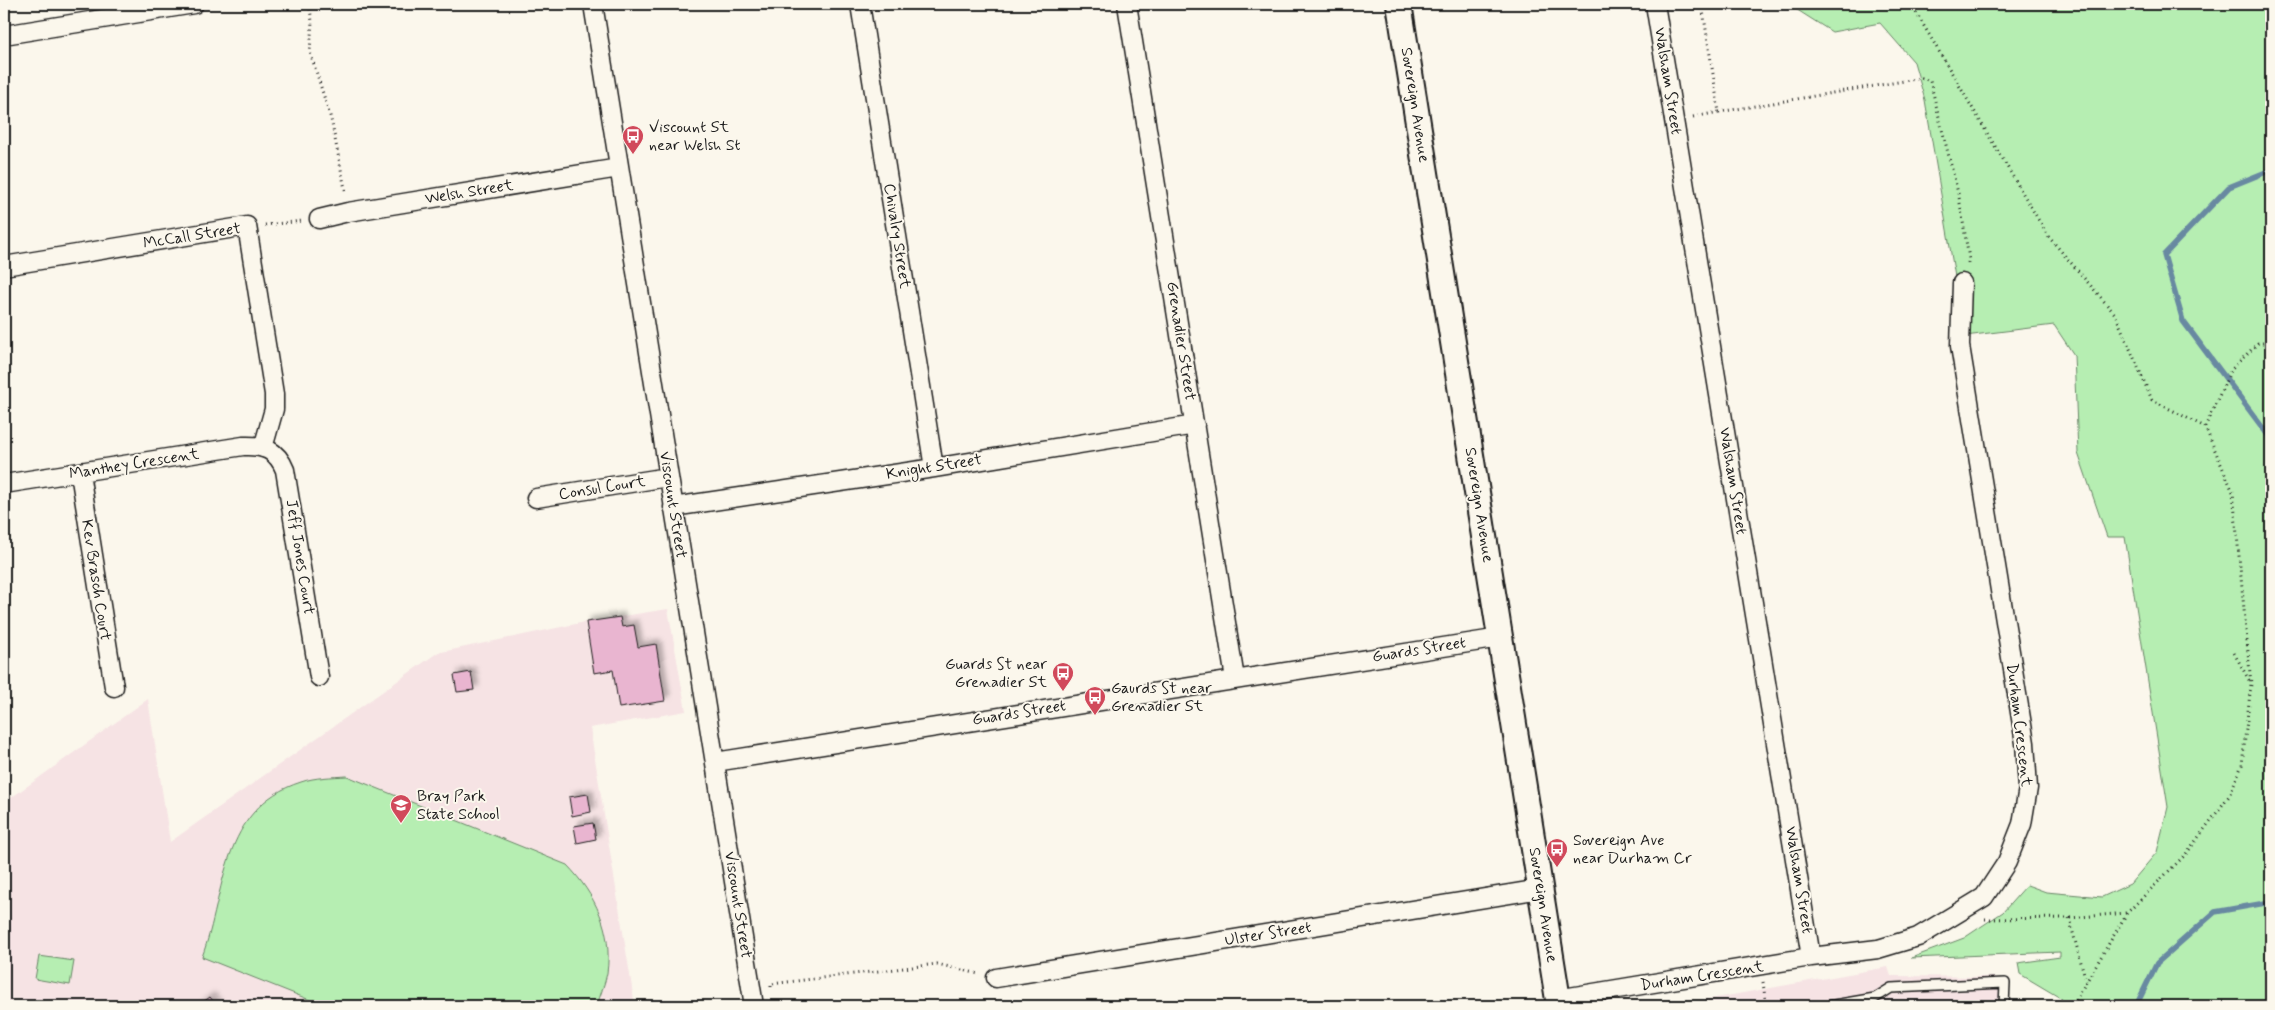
<svg xmlns="http://www.w3.org/2000/svg" width="2275" height="1010" font-family="Mynerve,sans-serif">
<style>
.built{fill:#f6e3e4}
.green{fill:#b6eeb2;stroke:#698567}
.lines{fill:none;stroke-linecap:round;stroke-linejoin:round}
.stream{stroke:#6889a1;stroke-width:5.5}
.building{fill:#e9b5d0;stroke:#1c1c1c;filter:url(#shadow)}
.lane-casing{stroke:#1c1c1c;stroke-width:12}
.street-casing{stroke:#1c1c1c;stroke-width:21}
.secondary-casing{stroke:#1c1c1c;stroke-width:28}
.path{stroke:#1c1c1c;stroke-width:3;stroke-dasharray:1 4;stroke-linecap:butt}
.lane{stroke:#fbf7ec;stroke-width:9}
.street{stroke:#fbf7ec;stroke-width:18}
.secondary{stroke:#fbf7ec;stroke-width:24}
.labels{text-anchor:middle;dominant-baseline:central;stroke-width:4;stroke-linejoin:round;paint-order:stroke}
.street-label{font-size:16px;fill:#1c1c1c;stroke:#fbf7ec}
.poi-label{font-size:16px;fill:#1c1c1c;stroke:#fbf7ec;text-anchor:start}
</style>
<defs>
<filter id="shadow"><feDropShadow dx="4.5" dy="-4.5" stdDeviation="2.5" flood-color="#0004"/></filter>
</defs>
<rect width="100%" height="100%" fill="#fbf7ec"/>
<filter id="ink" filterUnits="userSpaceOnUse"><feTurbulence type="fractalNoise" baseFrequency=".02" numOctaves="2"/><feDisplacementMap in="SourceGraphic" scale="10" xChannelSelector="R" yChannelSelector="G"/><feConvolveMatrix kernelMatrix="1 2 1 2 8 2 1 2 1" color-interpolation-filters="sRGB"/></filter>
<g filter="url(#ink)">
<path class="built" d="M668 609 686 711 590 728 635 1006H4V803L148 699 170 842 437 653 585 622Z
M1888 967 1891 976 1995 977 2014 1006H1671Z"/>
<path class="green" d="M1788 4H2271V1006H2062V999L2020 974 2018 963 2060 957V952L1911 958 1964 938 2003 912 2027 885 2046 892 2102 897 2130 884 2157 852 2168 807 2125 537H2107L2078 453 2074 355 2054 325 1965 336 1925 100 1914 62 1880 23 1832 32Z
M347 776 567 865C595 894 613 931 607 973 605 984 600 995 597 1006H325L202 957C226 892 220 808 301 782 315 777 332 777 347 776Z
M39 956 74 961 70 985 35 979Z"/>
<g class="lines">
<path class="stream" d="M2271 170 2229 187 2164 255 2183 321 2271 439
M2136 1006 2157 963 2215 912 2271 902"/>
</g>
<path class="building" d="M620 617 622 627 634 625 638 647 656 644 665 701 619 708 613 670 594 673 586 622Z
M471 672 474 690 457 692 454 675Z
M588 794 591 812 572 816 569 797Z
M593 823 596 839 577 843 574 826Z
M210 997 217 1006H198Z"/>
<g class="lines">
<g class="lane-casing">
<path id="lane" d="M1828 1006 1875 998 1891 988 2005 983 2004 1006"/>
</g>
<g class="street-casing">
<path id="street" d="M593 4 754 1006
M860 4 934 468
M1127 4 1235 679
M1655 4 1811 957
M4 35 194 4
M319 219 348 212 619 168
M4 266 247 226 274 394V409L263 448
M80 473 114 687
M4 484 243 446C264 445 277 450 285 470L319 677
M536 498 668 477
M673 507 934 468 1195 425
M715 762 1500 638
M996 978 1540 889
M1557 999 1811 957 1878 949 1918 937 1984 897 2007 862 2022 824 2028 788 2025 743 1960 346 1962 283"/>
</g>
<g class="secondary-casing">
<path id="secondary" d="M1399 4 1559 1006"/>
</g>
<path class="path" d="M309 4 312 21 310 52 331 119 346 194
M1911 4 2048 236 2115 314 2152 400 2205 427 2233 492 2251 684 2242 765 2229 796 2186 854 2127 913 2072 1006
M1719 112 1922 78 1930 81 1959 197 1969 259 1967 267
M1693 117 1719 112 1702 4
M265 225 303 221
M2205 427 2231 370 2258 343H2271
M2234 653 2250 682
M2069 918 2086 981
M1985 919 2069 918 2126 913
M1763 982 1766 1006
M771 987V984L937 964 979 974"/>
<use href="#lane" class="lane"/>
<use href="#street" class="street"/>
<use href="#secondary" class="secondary"/>
</g>
</g>
<defs>
<g id="bus-pin" transform="scale(1.125)"><path d="M0 17L-7.5 6A9.5 9.5 0 1 1 7.5 6Z" fill="#d1495b" stroke="#fbf7ec"/><path d="M-5-6H5V4H4V6H2V4H-2V6H-4V4H-5ZM-3.5-4V0h7V-4ZM-3.5 1.2v1.5H-2V1.2ZM2 1.2v1.5H3.5V1.2Z" fill="#fff"/></g>
<g id="school-pin" transform="scale(1.125)"><path d="M0 17L-7.5 6A9.5 9.5 0 1 1 7.5 6Z" fill="#d1495b" stroke="#fbf7ec"/><path d="M0-5L7-2L0 1L-7-2ZM-4 1L0 2.5L4 1V4Q0 6-4 4Z" fill="#fff"/></g>
</defs>
<g fill-rule="evenodd">
<use href="#bus-pin" x="633" y="136"/>
<use href="#bus-pin" x="1063" y="673"/>
<use href="#bus-pin" x="1095" y="697"/>
<use href="#school-pin" x="401" y="805"/>
<use href="#bus-pin" x="1557" y="849"/>
</g>
<g class="labels">
<g class="street-label">
<text transform="translate(1668 81) rotate(81)">Walsham Street</text>
<text transform="translate(1415 105) rotate(81)">Sovereign Avenue</text>
<text transform="translate(469 192) rotate(-9)">Welsh Street</text>
<text transform="translate(192 236) rotate(-9)">McCall Street</text>
<text transform="translate(897 236) rotate(81)">Chivalry Street</text>
<text transform="translate(1181 341) rotate(81)">Grenadier Street</text>
<text transform="translate(134 464) rotate(-9)">Manthey Crescent</text>
<text transform="translate(934 467) rotate(-9)">Knight Street</text>
<text transform="translate(1733 481) rotate(81)">Walsham Street</text>
<text transform="translate(602 488) rotate(-9)">Consul Court</text>
<text transform="translate(673 505) rotate(81)">Viscount Street</text>
<text transform="translate(1479 505) rotate(81)">Sovereign Avenue</text>
<text transform="translate(300 557) rotate(81)">Jeff Jones Court</text>
<text transform="translate(96 580) rotate(81)">Kev Brasch Court</text>
<text transform="translate(1419 650) rotate(-9)">Guards Street</text>
<text transform="translate(1019 713) rotate(-9)">Guards Street</text>
<text transform="translate(2019 725) rotate(83)">Durham Crescent</text>
<text transform="translate(1799 880) rotate(81)">Walsham Street</text>
<text transform="translate(738 905) rotate(81)">Viscount Street</text>
<text transform="translate(1543 905) rotate(81)">Sovereign Avenue</text>
<text transform="translate(1268 934) rotate(-9)">Ulster Street</text>
<text transform="translate(1702 976) rotate(-9)">Durham Crescent</text>
</g>
<g class="poi-label">
<text x="649" y="127">Viscount St<tspan x="649" dy="18">near Welsh St</tspan></text>
<text x="1047" y="664" text-anchor="end">Guards St near<tspan x="1047" dy="18">Grenadier St</tspan></text>
<text x="1111" y="688">Gaurds St near<tspan x="1111" dy="18">Grenadier St</tspan></text>
<text x="417" y="796">Bray Park<tspan x="417" dy="18">State School</tspan></text>
<text x="1573" y="840">Sovereign Ave<tspan x="1573" dy="18">near Durham Cr</tspan></text>
</g>
</g>
<rect width="2275" height="1010" fill="none" stroke="#fbf7ec" stroke-width="20"/>
<rect x="10" y="10" width="2255" height="990" fill="none" stroke="#1c1c1c" stroke-width="2" filter="url(#ink)"/>
</svg>
